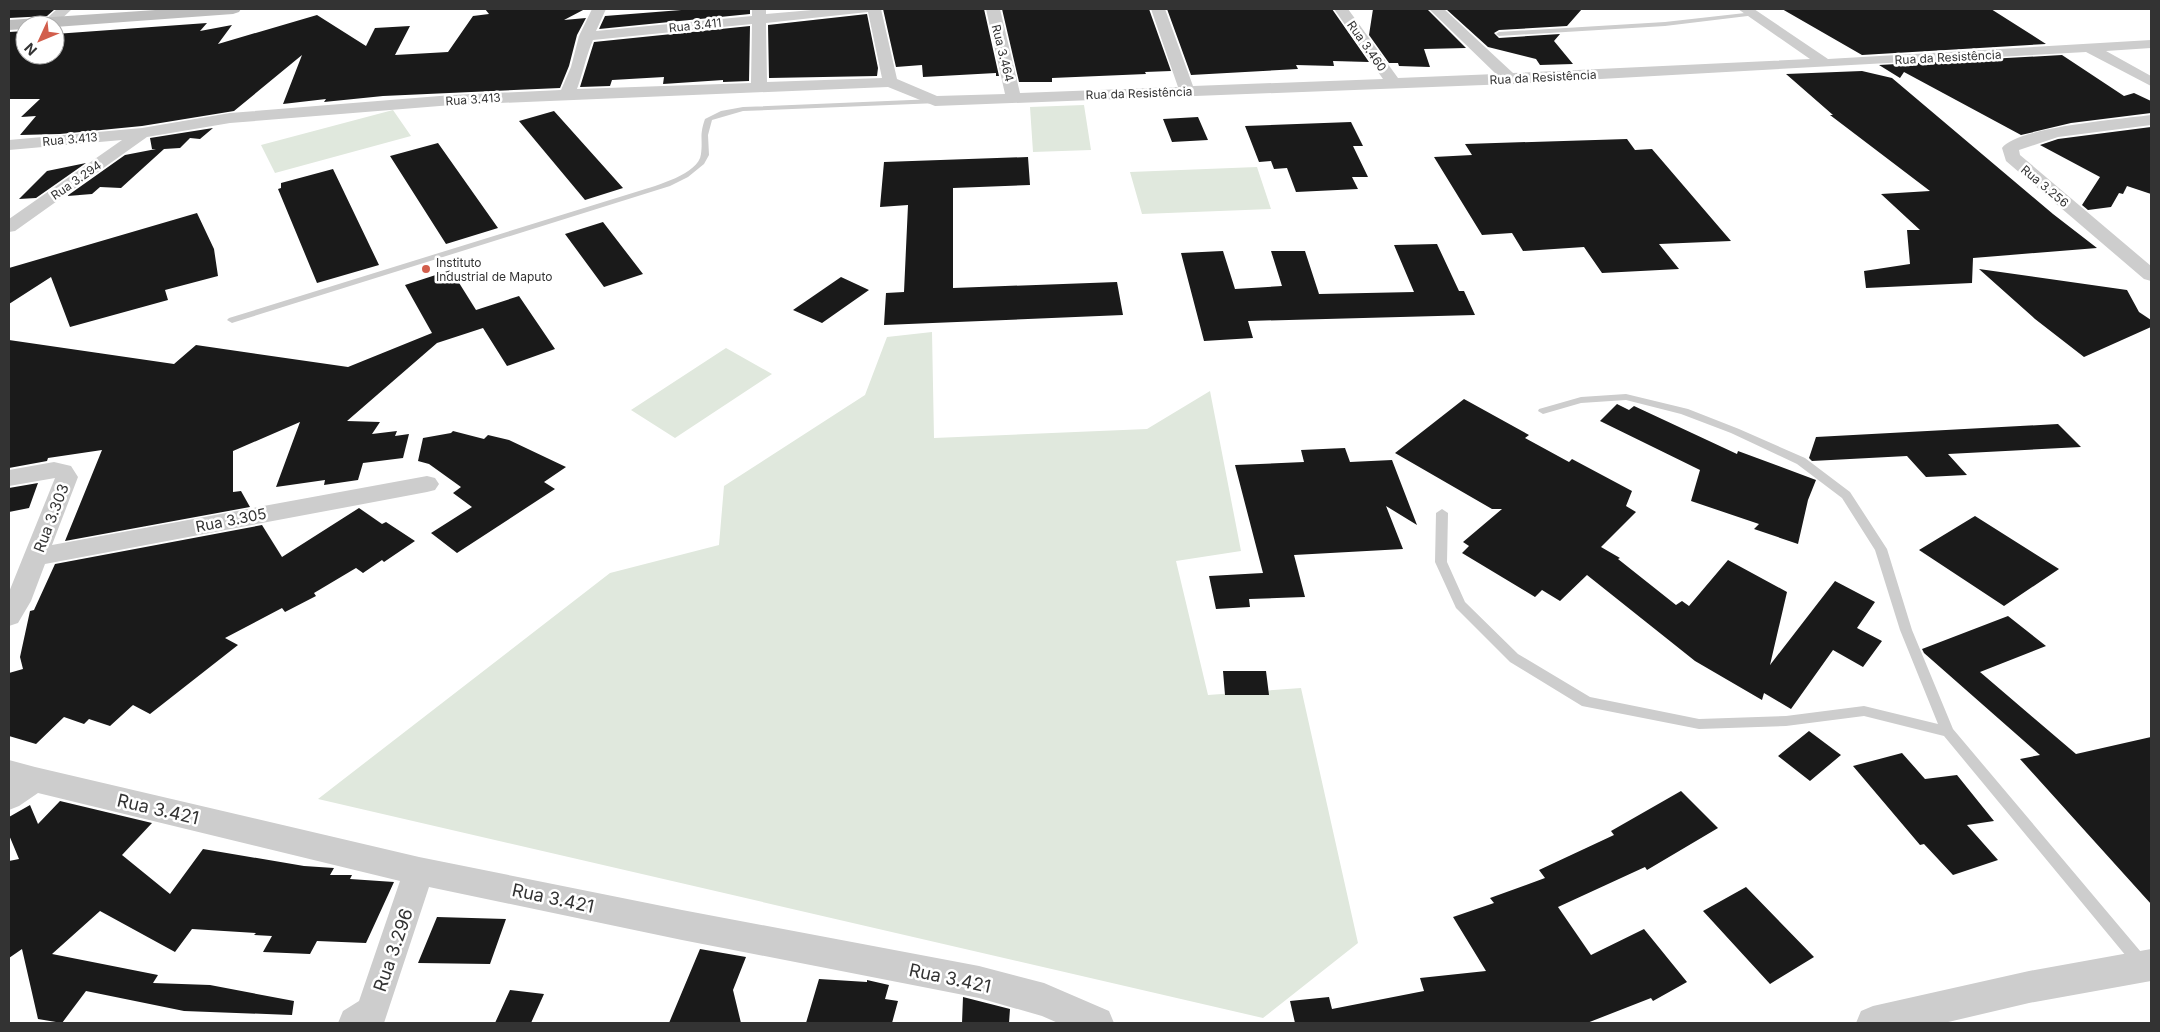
<svg xmlns="http://www.w3.org/2000/svg" width="2160" height="1032" font-family="Inter,sans-serif">
<style>
.green{fill:#e0e8dd}
.building{fill:#1a1a1a}
.lines{fill:none;stroke-linecap:round;stroke-linejoin:round}
.service{fill:#cdcdcd;fill-rule:evenodd}
.minor{fill:#cdcdcd;fill-rule:evenodd}
.secondary{fill:#bdbdbd;fill-rule:evenodd}
.poi-dot{fill:#d25e4c;stroke:#fff;stroke-width:2}
.labels{text-anchor:middle;dominant-baseline:central;stroke-width:5;stroke-linejoin:round;paint-order:stroke}
.far-street-label{font-size:12px;fill:#333;stroke:#fff}
.far-poi-label{font-size:12px;fill:#333;stroke:#fff;text-anchor:start}
.street-label{font-size:15px;fill:#333;stroke:#fff}
.near-street-label{font-size:18px;fill:#333;stroke:#fff}
</style>
<rect width="100%" height="100%" fill="#fff"/>
<path class="green" d="M1084 105 1091 150 1033 152 1030 107Z
M393 110 411 136 275 173 261 145Z
M1257 167 1271 209 1142 214 1130 172Z
M932 332 934 438 1147 429 1210 391 1241 551 1176 561 1208 695 1301 688 1358 943 1263 1018 318 799 610 573 719 545 724 486 865 395 887 337Z
M726 348 772 374 675 438 631 410Z"/>
<path class="building" d="M9 9H55L47 16 9 18Z
M485 9H585L564 20 586 18 577 35 569 66 560 88 383 96 324 102 326 99 283 104 302 55 234 111 142 126 60 134 20 135 36 116 21 117 40 99H9V32L25 31V55H55V34L207 23 200 31 232 25 218 44 317 15 366 46 375 28 410 26 395 55 448 52 473 16 489 14Z
M694 9H750V14L599 29 605 16Z
M883 9H984L999 76H996V73L923 77 922 65 896 67Z
M1002 9H1149L1171 71 1145 72 1146 74 1052 78V82H1019Z
M1167 9H1332L1369 62 1333 61 1334 66 1296 65 1298 69 1191 75Z
M1373 9H1427L1466 48 1424 49 1430 67 1399 66 1398 63H1389L1369 35Z
M1446 9H1582L1567 26 1499 30 1494 33 1499 38 1560 34 1554 41 1573 64 1540 65 1536 59 1488 47Z
M1782 9H1991L2046 44 1862 55Z
M867 14 878 68 877 76 769 78 768 25Z
M750 26 749 81 723 82V80L663 84 664 77 612 80 610 86 580 87 594 42Z
M2062 55 2124 96 2134 93 2151 101V113L2071 123 2021 135 1904 72 1900 78 1879 65Z
M1862 71 1892 78 2053 214 2097 248 1973 258 1972 283 1866 288 1864 271 1910 264 1907 230H1920L1881 194 1930 191 1830 115H1833L1786 74Z
M554 111 623 188 585 200 519 121Z
M1198 117 1208 140 1172 142 1163 119Z
M1351 122 1363 146H1353L1368 177H1352L1358 189 1296 192 1287 168 1274 169 1271 161 1259 162 1245 126Z
M2151 127V194L2127 186 2123 194 2119 193 2111 207 2088 210 2082 205 2100 177 2040 145 2058 139Z
M213 128 200 139 190 138 180 148 164 149 121 188 100 187 92 194 67 196 125 155 156 149H152L150 138Z
M1627 139 1635 150 1652 149 1731 241 1659 244 1679 269 1602 273 1584 247 1523 251 1512 233 1482 235 1434 157 1472 155 1465 144Z
M438 143 498 228 446 244 390 156Z
M1028 157 1030 185 953 188V288L1117 282 1123 315 884 325 886 293 904 292 908 205 880 207 884 162Z
M86 163 36 198 19 199 47 171Z
M333 169 379 265 317 283 278 189 281 188V183Z
M197 213 214 249 218 276 165 290 168 300 70 327 51 277 9 304V268Z
M603 222 643 274 604 287 565 234Z
M1437 244 1459 291H1464L1475 315 1248 321 1253 338 1204 341 1181 253 1223 251 1235 289 1282 286 1271 251H1305L1319 294 1414 292 1394 245Z
M1979 269 2127 290 2139 312 2151 320V327L2084 357 2035 319Z
M451 270 476 310 519 296 555 349 507 366 483 328 437 343 347 421 380 422 372 434 397 431 395 436 409 434 403 458 363 463 358 480 324 485 325 480 276 487 300 422 233 451V492L241 491 250 507 65 541 102 450 48 458 47 461 9 468V340L174 364 196 345 348 367 432 333 405 285Z
M841 277 869 290 822 323 793 310Z
M1464 399 1529 435 1525 438 1569 462 1572 459 1632 491 1626 506 1636 512 1601 547 1620 558 1618 559 1676 605 1682 601 1689 606 1728 560 1787 592 1770 665 1835 581 1875 602 1857 628 1882 641 1863 667 1833 650 1791 709 1764 693 1762 700 1695 661 1587 575 1560 601 1542 590 1535 597 1462 553 1469 546 1463 542 1502 509H1492L1395 453Z
M1617 404 1629 410 1634 406 1737 454 1738 451 1816 480 1808 500 1798 544 1754 529 1759 524 1691 501 1700 470 1600 421Z
M2058 424 2081 447 1948 454 1967 475 1926 477 1907 456 1812 461 1809 458 1816 437Z
M453 431 484 439 488 435 509 440 566 467 544 482 555 489 457 553 431 533 472 507 453 493 461 487 429 464 418 461 423 438 451 433Z
M1345 448 1350 462 1392 460 1417 525 1386 506 1403 549 1294 555 1305 597 1249 599 1250 607 1216 609 1209 576 1263 573 1235 465 1304 462 1301 450Z
M38 483 29 508 9 512V488Z
M359 508 382 524 386 522 415 541 384 562 382 560 363 573 356 568 314 593 316 596 285 612 282 608 225 638 238 645 150 714 133 705 110 726 89 719 84 724 64 717 36 744 9 736V673L23 669 20 657 30 611 34 610 55 564 262 525 282 557Z
M1975 516 2059 569 2004 606 1919 550Z
M2008 616 2046 646 1980 672 2076 754 2151 737V904L2020 759 2040 755 1924 653 1922 649Z
M1223 671H1266L1269 695H1225Z
M1809 731 1841 755 1810 781 1778 756Z
M1902 753 1925 779 1957 775 1994 821 1967 825 1998 860 1953 875 1924 844 1920 845 1853 766Z
M1681 791 1718 828 1647 870 1645 867 1558 907 1591 955 1644 929 1687 982 1653 1001 1651 998 1587 1023H1295L1290 1001 1329 997 1332 1009 1424 991 1420 978 1486 971 1453 917 1494 903 1490 898 1545 878 1539 870 1614 835 1611 831Z
M60 801 152 823 122 855 170 894 203 849 304 866 334 868 330 875H352L350 879 394 882 366 943 317 941 310 954 263 952 272 936 254 935 256 933 192 929 175 952 100 911 52 954 158 975 153 983 210 985 294 1001 292 1015 184 1011 86 991 62 1023 38 1019 22 949 9 958V861L19 859 9 835V817L30 805 38 824Z
M1746 887 1814 957 1770 984 1703 911Z
M437 917 506 919 490 964 418 963Z
M700 949 746 957 733 990 741 1023H669Z
M819 979 867 982V980L889 985 885 999 898 1001 892 1023H806Z
M510 990 544 994 531 1023H495Z
M963 997 1010 1009 1009 1023H962Z"/>
<g class="lines">
<path class="service" d="M1754 12 1757 14 1756 15 1665 26 1499 36 1496 34 1499 32 1665 22Z
M935 99H938V103L743 111 712 120 708 135 709 155 704 164 688 177 670 186 235 322 232 323 227 320 229 318 639 191C655 186 699 174 701 154 703 139 699 136 705 119L721 111 743 107Z
M1626 394 1688 409 1739 429 1805 458 1850 492 1887 549 1912 630 1953 729 2146 958 2149 963 2146 968 2141 971 2136 968 1944 736 1864 716 1786 726 1699 729 1582 706 1510 662 1456 608 1435 562 1436 513 1442 509 1448 513 1447 562 1465 602 1518 654 1590 697 1699 719 1786 716 1864 706 1938 724 1900 630 1875 550 1842 498 1797 464 1731 433 1681 414 1626 400 1581 403 1543 414 1538 411 1539 409 1581 397Z"/>
<path class="minor" d="M57 9H72L55 25H45L43 22Z
M592 9H606L596 31 752 16V9H766V14L824 9H881L897 79 937 96 1005 94 986 9H1000L1020 93 1178 87 1151 9H1165L1193 86 1383 79 1334 9H1348L1398 78 1496 74 1429 9H1444L1513 73 1810 59 1738 9H1754L1828 59 2151 40V48L2106 51 2151 76V86L2086 52 1510 84 935 106 888 87 452 105 230 123 147 137 15 231 9 232V219L122 140 9 150V140L142 128 230 113 452 95 561 90 571 67 579 36ZM868 12 882 78 767 82 766 23ZM752 24 751 83 577 89C583 73 586 56 593 40Z
M2151 115V125L2058 137 2019 150 2020 155 2151 266V281L2144 279 2006 161 2002 148C2016 127 2123 119 2151 115Z
M54 462 71 466 78 477 52 545 427 476 435 478 439 484 435 490 427 492 45 564 31 601 18 623 9 626V592L55 478 9 486V470Z
M9 760 35 767 419 857 682 910 979 966 1044 983 1109 1011 1114 1023H1058L1042 1016 979 998 682 940 429 887 384 1023H338L343 1011 359 1001 400 881 38 793 19 806 9 810Z
M2151 949V981L2029 1003 1944 1023H1856L1861 1011 1873 1006 2029 971Z"/>
<path class="secondary" d="M170 9H241L239 12 233 14 55 27V25H25V29L9 30V20Z"/>
</g>
<circle class="poi-dot" cx="426" cy="269" r="5"/>
<g class="labels">
<g class="far-street-label">
<text transform="translate(695 25) rotate(-6)">Rua 3.411</text>
<text transform="translate(1367 46) rotate(55)">Rua 3.460</text>
<text transform="translate(1003 53) rotate(76)">Rua 3.464</text>
<text transform="translate(1948 57) rotate(-3)">Rua da Resistência</text>
<text transform="translate(1543 77) rotate(-3)">Rua da Resistência</text>
<text transform="translate(1139 93) rotate(-2)">Rua da Resistência</text>
<text transform="translate(473 99) rotate(-4)">Rua 3.413</text>
<text transform="translate(70 139) rotate(-5)">Rua 3.413</text>
<text transform="translate(76 180) rotate(-35)">Rua 3.294</text>
<text transform="translate(2045 186) rotate(40)">Rua 3.256</text>
</g>
<g class="far-poi-label">
<text x="436" y="262">Instituto<tspan x="436" dy="14">Industrial de Maputo</tspan></text>
</g>
<g class="street-label">
<text transform="translate(51 518) rotate(-69)">Rua 3.303</text>
<text transform="translate(231 520) rotate(-11)">Rua 3.305</text>
</g>
<g class="near-street-label">
<text transform="translate(158 809) rotate(13)">Rua 3.421</text>
<text transform="translate(553 898) rotate(12)">Rua 3.421</text>
<text transform="translate(393 950) rotate(-71)">Rua 3.296</text>
<text transform="translate(950 978) rotate(12)">Rua 3.421</text>
</g>
</g>
<rect width="2160" height="1032" fill="none" stroke="#333333" stroke-width="20"/>
<g transform="translate(40 40) rotate(226)"><circle r="24" fill="#ffffff" stroke="#adadad"/>
<path d="M0-4L9 19L0 12L-9 19Z" fill="#d25e4c"/>
<text y="-8" font-size="14" font-weight="bold" text-anchor="middle" fill="#333333">N</text>
</g>
</svg>
